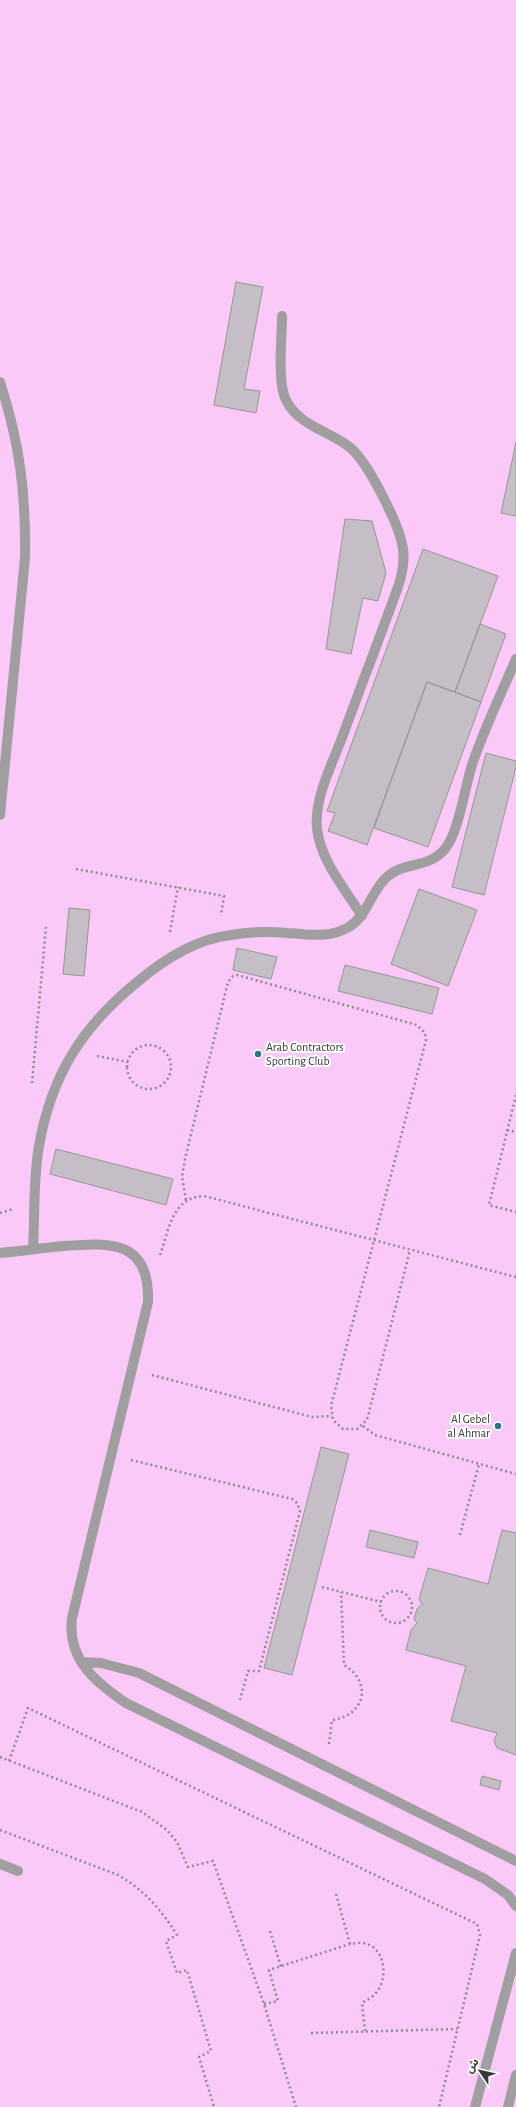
<svg xmlns="http://www.w3.org/2000/svg" width="516" height="2107" font-family="'Alegreya Sans','Noto Sans Arabic',sans-serif">
<style>
.green{fill:#fac9f8}
.building{fill:#c4bfc4;stroke:#999498}
.lines{fill:none;stroke-linecap:round;stroke-linejoin:round}
.path{stroke:#8e8a8e;stroke-width:2.5;stroke-dasharray:2 3;stroke-linecap:butt}
.lane{stroke:#a19ea1;stroke-width:10}
.poi-dot{fill:#2d7676;stroke:#fff;stroke-width:1.5}
.labels{text-anchor:middle;dominant-baseline:central;stroke-width:4;stroke-linejoin:round;paint-order:stroke}
.poi-label{font-size:12px;fill:#3a383a;stroke:#fff;text-anchor:start}
</style>
<rect width="100%" height="100%" fill="#f0eaef"/>
<path class="green" d="M0 0H516V2107H0Z"/>
<path class="building" d="M236 282 263 287 244 389 260 391 256 413 214 405Z
M516 442V516L501 513Z
M345 519 372 521 386 573 378 601 363 598 351 654 326 649Z
M423 549 498 576 455 692 427 682 367 845 328 831 335 813 327 811Z
M480 624 506 634 481 702 455 692Z
M427 682 481 702 428 847 374 828Z
M486 753 516 761V767L484 895 452 887Z
M419 889 477 910 448 986 391 964Z
M69 908 90 910 84 976 63 974Z
M237 948 277 957 271 979 233 970Z
M345 965 439 988 432 1014 338 991Z
M56 1149 173 1179 166 1205 50 1174Z
M321 1447 349 1454 292 1675 264 1668Z
M370 1530 418 1542 414 1558 366 1547Z
M502 1530 516 1533V1755L497 1748 494 1741 497 1733 451 1721 466 1666 406 1650 411 1630 417 1623 414 1619 417 1609 422 1604 419 1599 428 1568 488 1584Z
M482 1776 501 1781 499 1790 480 1785Z"/>
<g class="lines">
<path class="path" d="M76 869 224 896 221 915
M170 932 178 887
M127 1067a22 22 0 1 1 44 0a22 22 0 1 1-44 0Z
M97 1056 128 1062
M32 1083 46 927
M516 1095 489 1205 516 1212
M507 1130 516 1132
M186 1200 182 1177 185 1159 228 982 233 976 237 975 417 1025 425 1033 426 1040 331 1406 333 1420 343 1429H357L367 1420 410 1250
M0 1213 13 1209
M160 1255C169 1230 172 1197 204 1196L516 1277
M152 1375 312 1417 332 1416
M363 1426 375 1435 516 1474
M131 1460 292 1499 297 1503 300 1511 259 1671H248L240 1700
M460 1535 479 1464
M322 1587 381 1602
M380 1607a16 16 0 1 1 32 0a16 16 0 1 1-32 0Z
M329 1744 332 1720C365 1716 373 1682 344 1665L341 1592
M0 1757 142 1812 167 1830 177 1842 188 1867 213 1861 264 2004 296 2107
M9 1761 28 1708 477 1924 480 1935 439 2107
M0 1830 118 1875C145 1891 160 1908 177 1935L166 1941 177 1973 187 1970 211 2051 199 2057 214 2107
M336 1894 350 1944
M270 1931 281 1967
M264 2004 278 2001 269 1970 350 1944C354 1944 359 1942 363 1943 386 1946 389 1980 375 1994 372 1998 366 2000 362 2003L365 2031
M311 2033 457 2029"/>
<path class="lane" d="M282 316C282 337 277 383 286 400 298 425 327 430 348 446 367 459 400 526 403 549 405 563 402 575 398 587 380 637 361 686 343 735 333 763 314 797 317 828 320 860 345 889 362 916
M0 382C20 444 26 494 25 558L0 815
M33 1249C35 1215 33 1179 39 1146 51 1076 82 1027 136 983 163 960 195 939 231 935 249 932 268 931 287 933 310 934 328 939 349 927 369 914 371 890 388 876 406 861 428 869 445 849 460 830 465 783 474 759 486 725 502 692 516 659
M0 1253C21 1251 43 1248 64 1246 112 1242 150 1241 148 1302L72 1618C67 1659 95 1682 126 1703L485 1879 508 1895 516 1906
M81 1662 101 1663 139 1673 516 1861
M0 1864 18 1871
M475 2107 516 1953
M508 2107 516 2075"/>
</g>
<g class="poi-dot">
<circle cx="258" cy="1054" r="4"/>
<circle cx="498" cy="1426" r="4"/>
</g>
<g class="labels">
<g class="poi-label">
<text x="266" y="1047">Arab Contractors<tspan x="266" dy="14">Sporting Club</tspan></text>
<text x="490" y="1419" text-anchor="end">Al Gebel<tspan x="490" dy="14">al Ahmar</tspan></text>
</g>
</g>
<g transform="translate(480 2071) rotate(304)" stroke="#ffffff" stroke-width="3" paint-order="stroke">
<path d="M0-3L7 15L0 10L-7 15Z" fill="#3a383a"/>
<text y="-6" font-size="11" font-weight="bold" text-anchor="middle" fill="#3a383a">ش</text>
</g>
</svg>
